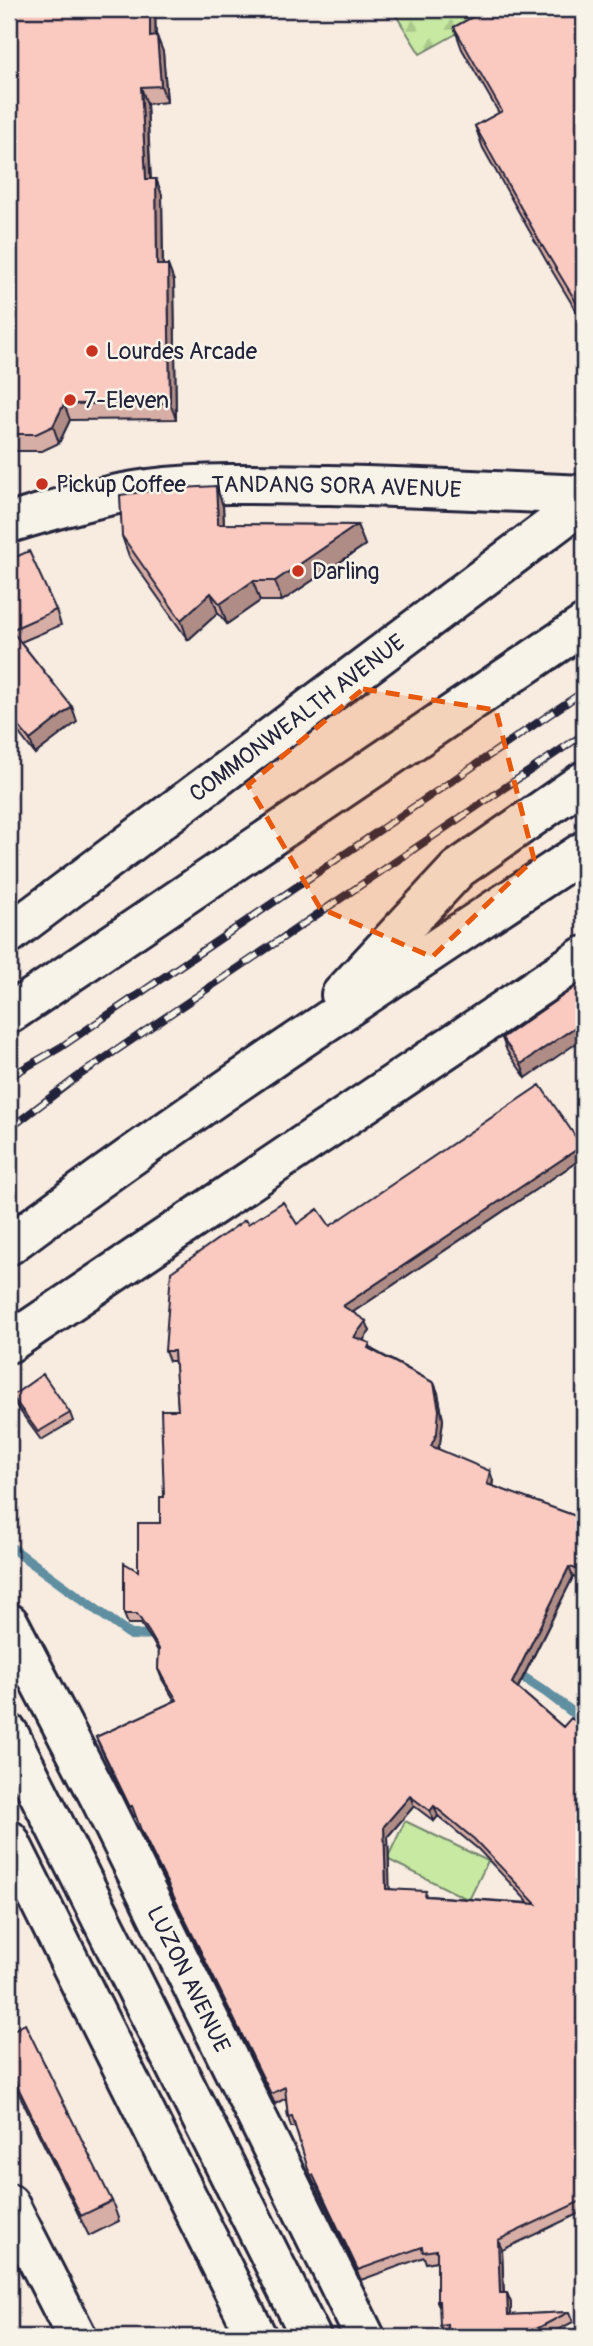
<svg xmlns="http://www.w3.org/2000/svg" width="593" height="2346" font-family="Pangolin,sans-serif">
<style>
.forest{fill:url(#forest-firs);stroke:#74866e;stroke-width:2}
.park{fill:#c7e9a2;stroke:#74866e;stroke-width:2}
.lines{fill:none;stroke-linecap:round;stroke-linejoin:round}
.stream{stroke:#5f8fa1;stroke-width:10}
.minor-casing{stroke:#22223b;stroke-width:44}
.major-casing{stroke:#22223b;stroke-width:44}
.minor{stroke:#f7f3e8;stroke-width:38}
.major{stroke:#f7f3e8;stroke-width:38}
.rail-casing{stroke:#22223b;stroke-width:8}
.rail{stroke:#f7f3e8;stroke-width:5;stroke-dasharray:16;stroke-linecap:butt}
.wall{fill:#d7aea5;stroke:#22223b;stroke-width:2;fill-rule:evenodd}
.shaded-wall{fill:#af8d86;stroke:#22223b;stroke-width:2}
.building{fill:#facac0;stroke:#22223b;stroke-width:2;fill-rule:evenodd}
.marked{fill:#e8590c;fill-opacity:0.2;stroke:#e8590c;stroke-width:5;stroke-dasharray:14 9;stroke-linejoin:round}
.poi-dot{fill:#c8321e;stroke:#f7f3e8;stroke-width:2.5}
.labels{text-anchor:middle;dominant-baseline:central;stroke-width:5;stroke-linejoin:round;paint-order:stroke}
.poi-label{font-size:23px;fill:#22223b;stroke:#f7f3e8;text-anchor:start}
.street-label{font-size:23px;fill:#22223b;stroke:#f7f3e8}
</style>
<defs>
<pattern id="forest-firs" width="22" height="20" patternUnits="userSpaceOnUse" patternTransform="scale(1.75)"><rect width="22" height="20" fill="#c7e9a2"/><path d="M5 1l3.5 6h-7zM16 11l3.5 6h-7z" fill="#abc88c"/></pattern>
</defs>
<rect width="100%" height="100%" fill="#f8ebe0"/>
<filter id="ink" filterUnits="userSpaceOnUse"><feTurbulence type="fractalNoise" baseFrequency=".0143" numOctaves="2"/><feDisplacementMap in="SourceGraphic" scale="14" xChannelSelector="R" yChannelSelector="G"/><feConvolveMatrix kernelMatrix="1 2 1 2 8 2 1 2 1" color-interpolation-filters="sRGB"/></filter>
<g filter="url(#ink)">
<path class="forest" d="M392 9H501L420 54Z"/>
<path class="park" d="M405 1821 488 1861 469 1900 387 1859Z"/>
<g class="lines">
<path class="stream" d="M9 1546 131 1635 162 1634
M512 1670 546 1692 584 1721"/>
<g class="minor-casing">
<g id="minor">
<path id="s1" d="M9 523C54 510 101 495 148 489 208 482 269 484 329 485 414 487 499 491 584 495"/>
</g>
</g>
<g class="major-casing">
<g id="major">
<path id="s2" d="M9 934 584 502"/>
<path d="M341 995 458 869 584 781"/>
<path d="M9 1014 584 625"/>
<path d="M9 1245C195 1106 390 979 584 851"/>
<path d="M9 1343 584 956"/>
<path id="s3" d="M9 1623 102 1802 365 2337"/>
<path d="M9 1734 311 2337"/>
<path d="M9 1840 257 2337"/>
<path d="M9 2204 77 2337"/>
</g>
</g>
<use href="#minor" class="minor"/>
<use href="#major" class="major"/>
<g class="rail-casing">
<path id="rail" d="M9 1077 61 1047 584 691
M9 1129 80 1075 584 734"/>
</g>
<use href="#rail" class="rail"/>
</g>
<path class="wall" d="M9 9H155L156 36 163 52 167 102 147 104 151 179H156L162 195 163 265 174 281 176 419 70 420 59 443 42 451H11L13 456 14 491H9Z
M584 9V324L548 264 483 148 475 126 499 113 462 49 454 27Z
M216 486 223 506 224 524 357 525 365 545 282 601H260L227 624 218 613 188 640 129 556 122 536Z
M9 560 56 610 61 625 21 642 72 707 77 722 35 754 18 732 9 740Z
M584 981 526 1078 507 1051 502 1038Z
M582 1146 584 1151V1157L353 1312 370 1331 363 1340 373 1350 434 1383 438 1393 443 1420 440 1443 438 1449 493 1481 492 1486 584 1519V1580L573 1577 518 1688 563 1727 584 1728V2211L502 2250 504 2293H507L511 2303V2315L569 2312 573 2322 544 2337H448L447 2335H444L440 2325V2308L437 2301V2261L426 2263 424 2257 361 2280 316 2185H315L312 2179 295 2127H291L288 2117 286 2098 275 2104 145 1840 136 1816 134 1817 100 1747 96 1737 175 1701 162 1679 158 1669 159 1653 153 1642 141 1624H128L124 1614 138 1571 160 1523 178 1410 175 1361H169L165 1351 248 1224 330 1226ZM414 1806 434 1821 438 1816 478 1849 529 1903 428 1896 389 1889 388 1836Z
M12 1396 70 1413 73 1421 41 1440 15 1404Z
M9 2032 112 2201 119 2221 89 2236 9 2074Z"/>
<path class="shaded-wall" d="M150 9H155L156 53 150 37Z
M157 36 163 52 167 102 161 86Z
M141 87 147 104 151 196 146 179Z
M156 179 162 195 163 281 157 265Z
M168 265 174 281 176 419 170 403Z
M64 404 70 420 59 443 53 426Z
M9 445 13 456 14 491 9 476Z
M216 486 223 506 225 544 218 524Z
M357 525 365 545 282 601 275 581Z
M253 581 260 601 227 624 220 604Z
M211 593 218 613 188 640 181 620Z
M72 707 77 722 35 754 30 740Z
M12 718 18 732 9 740V721Z
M584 1021V1038L526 1078 521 1064Z
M582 1146 584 1151V1157L347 1316 343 1306Z
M366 1321 370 1331 358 1347 354 1337Z
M434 1383 438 1393 443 1420 440 1443 435 1456 431 1446Z
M490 1471 493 1481 490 1494 487 1484Z
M569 1567 573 1577 515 1693 512 1683Z
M410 1796 414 1806 388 1836 390 1899 386 1889 384 1826Z
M434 1806 438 1816 434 1821 430 1811Z
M498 2240 502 2250 504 2303 500 2293Z
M507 2293 511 2303V2325L508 2315Z"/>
<path class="building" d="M9 9H150V37L157 36 161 86 141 87 146 179H156L157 265H168L170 403 64 404 53 426 36 434H9Z
M487 9H584V315L540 242 475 126 502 111 454 27Z
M216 486 218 524 357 525 275 581H253L220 604 211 593 181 620 122 536 120 495 165 489Z
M29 551 56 610 11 630 72 707 30 740 12 718 9 721V560Z
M584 981V1021L521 1064 502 1038Z
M540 1085 582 1146 343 1306 366 1321 354 1337 370 1343 368 1348 434 1383 439 1410 437 1433 431 1446 490 1471 487 1484 584 1519V1571L569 1567 512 1683 563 1727 571 1718 584 1728V2202L583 2200 498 2240 500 2293H507L508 2315 569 2312 521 2337H448L447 2324 440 2325 439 2301H437V2250L423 2252 422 2247 358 2270 313 2175H311L308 2169 292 2116 288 2117 285 2087 271 2094 141 1830 132 1806 130 1807 96 1737 177 1700 158 1669 159 1649 149 1632 137 1614H124V1563L138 1571V1523H160V1497H164L161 1410H178L174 1351H165L171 1272 245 1220 248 1224 283 1202 297 1224 318 1209 330 1226ZM410 1796 430 1811 434 1806 474 1839 536 1904 425 1896 426 1891 386 1889 384 1826Z
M43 1374 70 1413 38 1432 12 1396Z
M25 2024 112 2201 81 2216 9 2069V2032Z
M9 2325 14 2337H9Z"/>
</g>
<path class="marked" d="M363 689 496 710 534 859 432 957 320 908 248 785Z"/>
<g class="poi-dot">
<circle cx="92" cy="351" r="7"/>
<circle cx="70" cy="400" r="7"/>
<circle cx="42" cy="484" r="7"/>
<circle cx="298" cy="571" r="7"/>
</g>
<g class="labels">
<g class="poi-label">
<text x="106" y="351">Lourdes Arcade</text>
<text x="84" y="400">7-Eleven</text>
<text x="56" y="484">Pickup Coffee</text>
<text x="312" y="571">Darling</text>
</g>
<g class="street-label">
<text stroke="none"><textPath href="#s1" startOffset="332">TANDANG SORA AVENUE</textPath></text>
<text stroke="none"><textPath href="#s2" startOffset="360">COMMONWEALTH AVENUE</textPath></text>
<text stroke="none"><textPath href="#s3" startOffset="399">LUZON AVENUE</textPath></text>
</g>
</g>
<rect width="593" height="2346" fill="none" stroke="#f7f3e8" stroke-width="35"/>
<rect x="18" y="18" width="558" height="2311" fill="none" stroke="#22223b" stroke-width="2.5" filter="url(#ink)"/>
</svg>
